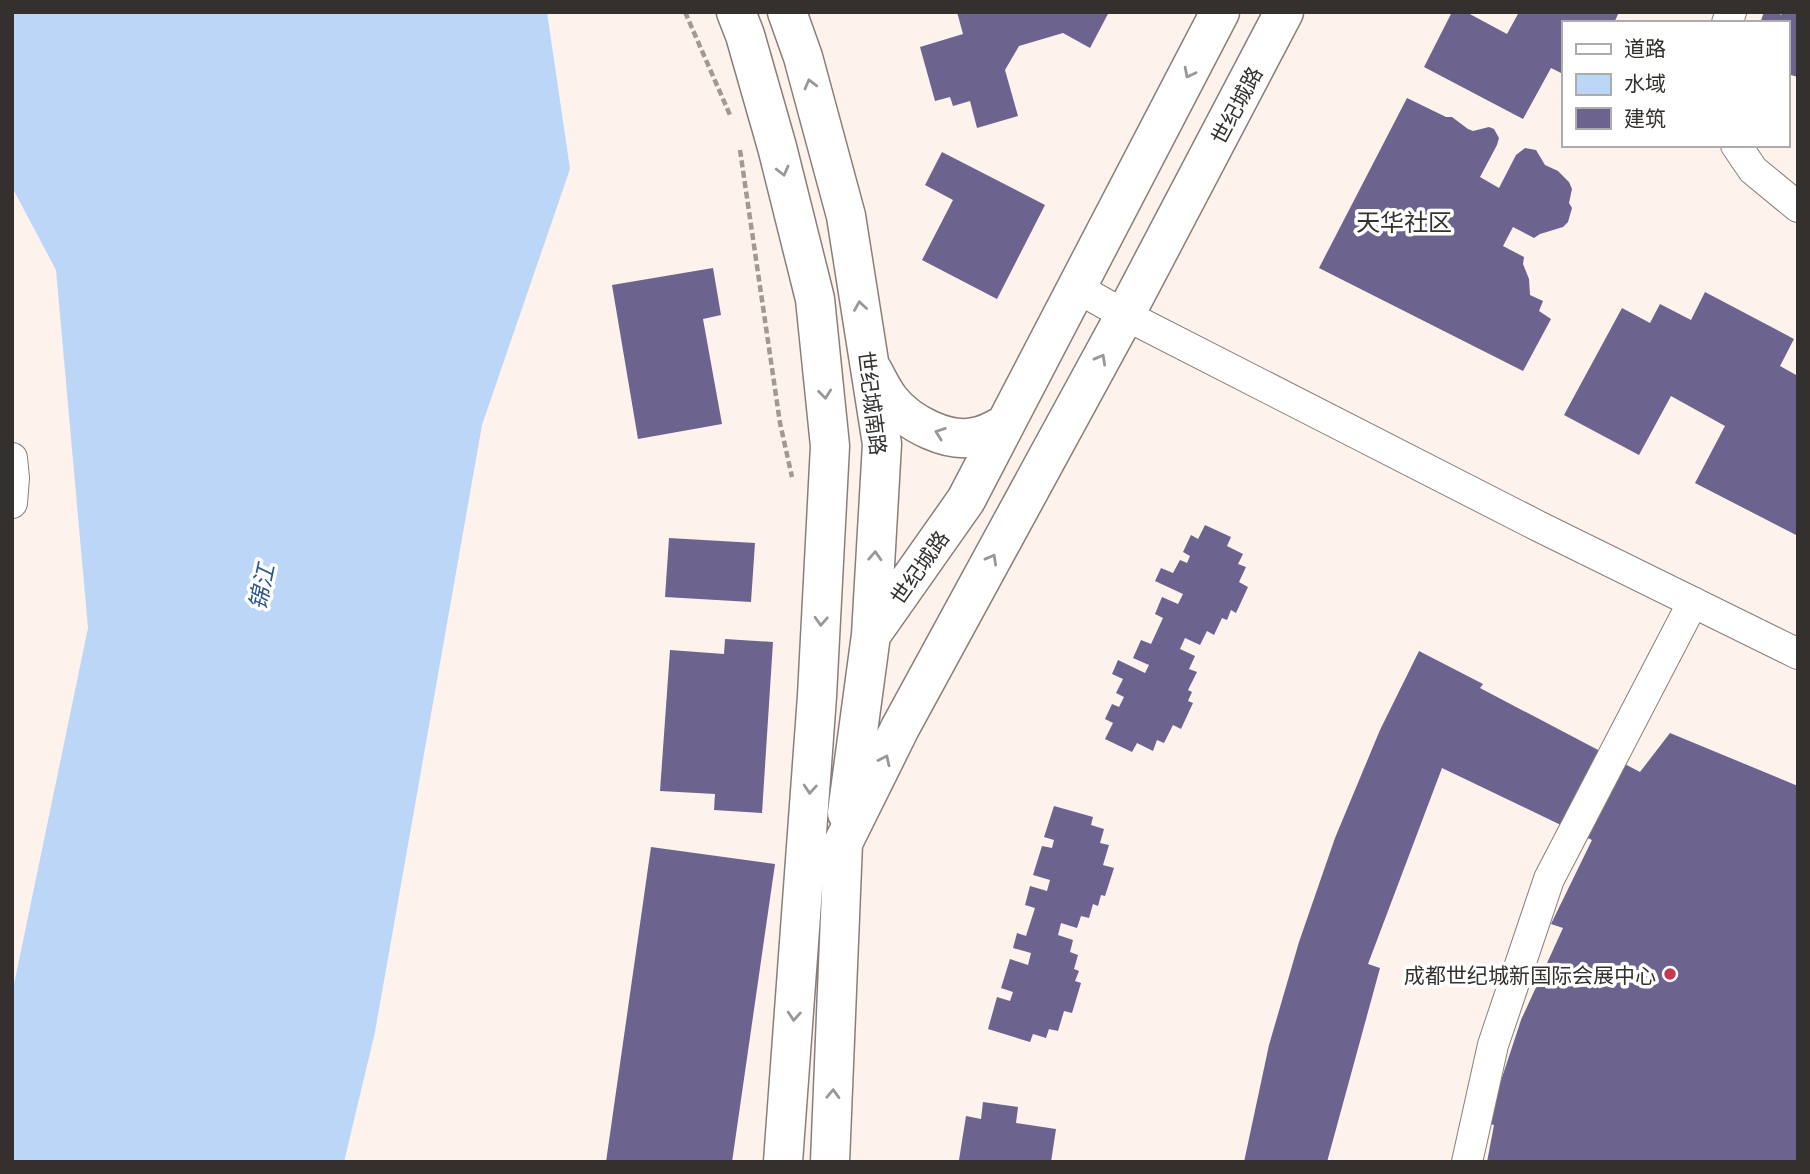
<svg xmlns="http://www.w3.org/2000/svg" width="1810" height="1174" font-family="Lato,'Noto Sans SC',sans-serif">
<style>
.water{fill:#bcd6f8}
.building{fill:#6c638f}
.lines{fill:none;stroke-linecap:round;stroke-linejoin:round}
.minor-casing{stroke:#897f7a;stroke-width:32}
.major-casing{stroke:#897f7a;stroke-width:41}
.path{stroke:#a09995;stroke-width:4.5;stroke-dasharray:7 3.5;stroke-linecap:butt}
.minor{stroke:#fff;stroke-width:30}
.major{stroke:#fff;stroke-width:38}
.oneway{stroke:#9a9896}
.poi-dot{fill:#c73750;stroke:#fff;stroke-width:2.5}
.labels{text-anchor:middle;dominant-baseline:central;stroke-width:7;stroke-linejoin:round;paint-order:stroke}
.street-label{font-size:21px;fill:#34302e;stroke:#fff}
.poi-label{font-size:21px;fill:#34302e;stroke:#fff;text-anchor:end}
.water-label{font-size:23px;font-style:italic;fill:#2c568b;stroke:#fff}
.quarter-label{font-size:24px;fill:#34302e;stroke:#fff}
</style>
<rect width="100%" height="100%" fill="#fdf2ec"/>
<path class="water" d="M12 12H547L570 169 482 425 375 1032 344 1162H12V994L88 628 56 270 12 187Z"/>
<path class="building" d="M957 12H1109L1090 48 1063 33 1019 46 1005 70 1018 116 977 128 970 101 953 106 950 97 935 101 920 47 963 34Z
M1452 12H1466L1507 34 1519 12H1619L1614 23H1563V74L1551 68 1523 119 1424 67Z
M1764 12H1778L1781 15 1783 12H1798V77L1787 74V23H1760Z
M1407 98 1446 117H1452L1468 129 1473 131 1489 127 1494 129 1499 138 1497 145 1480 177 1499 188 1516 155 1525 148 1536 150 1545 165 1558 171 1569 182 1572 189 1569 203 1572 208 1568 222 1563 227 1540 234 1534 238 1513 227 1503 246 1524 257 1523 264 1529 279 1530 295 1543 301 1539 311 1551 319 1523 371 1319 268Z
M942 152 1045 205 997 299 922 260 953 200 925 185Z
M713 268 721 315 703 319 722 424 638 439 612 285Z
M1705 292 1794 339 1780 366 1798 376V536L1695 483 1725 426 1671 396 1639 455 1564 415 1622 308 1650 323 1660 304 1691 320Z
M1205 525 1231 537 1227 546 1243 554 1238 564 1246 567 1239 582 1248 587 1236 613 1231 610 1227 620 1222 618 1214 635 1207 631 1200 645 1185 638 1180 649 1195 656 1189 669 1197 672 1188 690 1192 692 1188 701 1193 703 1181 729 1173 725 1164 743 1157 740 1153 751 1137 743 1132 752 1105 739 1113 723 1105 719 1112 704 1119 707 1124 697 1116 693 1123 679 1112 674 1118 660 1145 673 1149 665 1133 658 1141 640 1151 644 1163 618 1155 614 1162 597 1178 604 1183 594 1155 581 1161 568 1173 573 1180 560 1187 563 1190 556 1183 552 1191 535 1198 539Z
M669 538 755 543 751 602 665 597Z
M725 639 773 642 762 813 714 810 715 794 660 791 670 650 724 654Z
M1419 651 1483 684 1480 688 1640 772 1670 733 1798 786 1796 811 1798 812V1162H1487L1494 1125 1487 1123 1521 1020 1563 928 1551 924 1592 840 1442 768 1368 964 1380 968 1327 1162H1244L1269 1045 1299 942 1335 838 1380 730Z
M1054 806 1093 817 1091 825 1104 829 1100 843 1109 845 1103 865 1114 868 1105 896 1101 895 1098 906 1093 904 1089 918 1081 916 1077 928 1061 923 1058 935 1073 940 1070 952 1078 955 1074 969 1079 971 1075 981 1081 983 1072 1013 1064 1011 1058 1031 1049 1029 1046 1038 1033 1034 1030 1042 988 1029 997 997 1010 1001 1013 992 1001 988 1010 959 1028 965 1031 953 1013 948 1017 933 1026 936 1035 908 1025 905 1030 886 1047 891 1050 880 1033 875 1042 846 1052 848 1054 840 1044 837Z
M651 847 775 864 732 1162H606Z
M983 1102 1018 1107 1016 1123 1056 1129 1051 1162 959 1160 966 1116 981 1119Z"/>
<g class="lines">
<g class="minor-casing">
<path id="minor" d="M1727 23 1731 12
M1736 145 1753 170 1798 207
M1077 288 1125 315 1540 527 1798 654
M12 458 14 478 12 503
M1467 1162 1493 1045 1549 879 1693 602"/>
</g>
<g class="major-casing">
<path id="major" d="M736 12 745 35 777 147 815 299 830 446 817 696 783 1162
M787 12 803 57 846 216 882 444 871 635 847 813
M873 371C878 380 883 391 890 400 908 423 949 445 979 436 988 434 996 429 1004 425
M871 635 966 500 1220 12
M830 1162 843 843 900 728 1125 315 1284 12"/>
</g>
<path class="path" d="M685 12 730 115
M740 150 780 423 792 477"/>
<use href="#minor" class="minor"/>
<use href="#major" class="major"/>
</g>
<defs><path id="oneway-chevron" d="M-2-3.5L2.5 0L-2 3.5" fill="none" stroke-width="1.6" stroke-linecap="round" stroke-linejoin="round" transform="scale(1.75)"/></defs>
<g class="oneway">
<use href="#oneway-chevron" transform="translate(1189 73) rotate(117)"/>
<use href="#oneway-chevron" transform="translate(810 84) rotate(-105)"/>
<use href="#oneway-chevron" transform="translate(783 171) rotate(76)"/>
<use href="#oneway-chevron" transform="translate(860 306) rotate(-99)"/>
<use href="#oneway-chevron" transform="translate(1101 359) rotate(-61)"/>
<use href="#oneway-chevron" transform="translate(825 394) rotate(84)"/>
<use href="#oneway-chevron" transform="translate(940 433) rotate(-160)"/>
<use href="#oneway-chevron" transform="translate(875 556) rotate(-87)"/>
<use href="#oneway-chevron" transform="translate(992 559) rotate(-61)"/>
<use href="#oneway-chevron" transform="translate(821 621) rotate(93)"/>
<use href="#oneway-chevron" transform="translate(885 760) rotate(-64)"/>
<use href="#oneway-chevron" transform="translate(810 789) rotate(94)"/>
<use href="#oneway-chevron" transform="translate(794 1016) rotate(94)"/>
<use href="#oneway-chevron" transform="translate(833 1094) rotate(-88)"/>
</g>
<circle class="poi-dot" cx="1670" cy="974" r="7"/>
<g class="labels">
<g class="street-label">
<text transform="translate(1236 105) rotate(-62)">世纪城路</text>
<text transform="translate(873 403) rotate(83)">世纪城南路</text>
<text transform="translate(919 567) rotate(-55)">世纪城路</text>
</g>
<g class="poi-label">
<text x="1656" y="974">成都世纪城新国际会展中心</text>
</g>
<g class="water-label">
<text transform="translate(261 587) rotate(-78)">锦江</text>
</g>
<g class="quarter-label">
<text x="1404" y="221">天华社区</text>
</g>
</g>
<rect width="1810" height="1174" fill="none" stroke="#34302e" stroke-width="28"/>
<rect x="1562" y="21" width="228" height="126" fill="#ffffff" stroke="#aeacab" stroke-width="2"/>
<rect x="1576" y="44" width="35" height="10" fill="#ffffff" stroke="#aeacab" stroke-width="2"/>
<text x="1624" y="56" font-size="21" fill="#34302e">道路</text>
<rect x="1576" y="74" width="35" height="21" fill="#bcd6f8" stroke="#aeacab" stroke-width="2"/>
<text x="1624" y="91" font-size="21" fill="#34302e">水域</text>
<rect x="1576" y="108" width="35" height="21" fill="#6c638f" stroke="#aeacab" stroke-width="2"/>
<text x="1624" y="126" font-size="21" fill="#34302e">建筑</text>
</svg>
